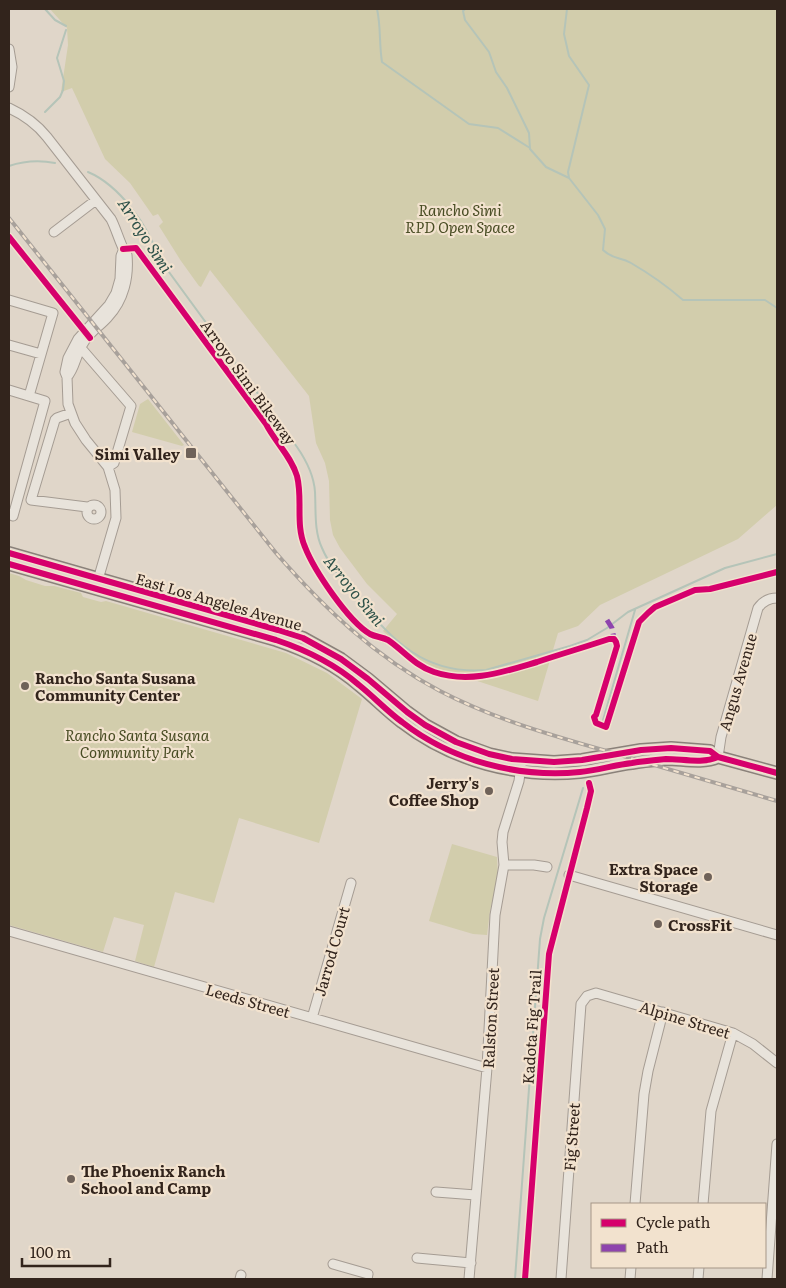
<svg xmlns="http://www.w3.org/2000/svg" width="786" height="1288" font-family="Literata,serif">
<style>
.green{fill:#d2cdac}
.lines{fill:none;stroke-linecap:round;stroke-linejoin:round}
.stream{stroke:#b5c4b8;stroke-width:2}
.minor-casing{stroke:#a59c93;stroke-width:11}
.major-casing{stroke:#8a8179;stroke-width:14}
.minor{stroke:#e8e3db;stroke-width:9}
.major{stroke:#e0d7cc;stroke-width:11}
.rail-casing{stroke:#a8a19b;stroke-width:4}
.rail{stroke:#f2e2ce;stroke-width:2;stroke-dasharray:5.5;stroke-linecap:butt}
.quiet{stroke:#8e44ad;stroke-width:5;stroke-dasharray:10 5;stroke-linecap:butt}
.cycleway-casing{stroke:#f2e2ce;stroke-width:9}
.cycleway{stroke:#d6006c;stroke-width:6}
.poi-dot{fill:#6f6259;stroke:#f2e2ce;stroke-width:2}
.labels{text-anchor:middle;dominant-baseline:central;stroke-width:4.5;stroke-linejoin:round;paint-order:stroke}
.park-label{font-size:15px;font-style:italic;fill:#494d24;stroke:#f2e2ce}
.street-label{font-size:15px;fill:#32241c;stroke:#f2e2ce}
.poi-label{font-size:15px;font-weight:bold;fill:#32241c;stroke:#f2e2ce;text-anchor:end}
.water-label{font-size:16px;font-style:italic;fill:#2d5149;stroke:#f2e2ce}
</style>
<rect width="100%" height="100%" fill="#e0d6c9"/>
<path class="green" d="M50 9H777V505L738 539 600 605 578 626 558 633 538 701 459 675 437 670 422 664 410 655 383 631 397 614 367 584 340 548 333 535 330 520 329 481 325 463 316 443 309 396 210 270 201 287 199 286 181 261 159 226 163 222 158 214 153 216 130 183 105 159 72 88 61 92 68 45 67 28Z
M148 399 184 445 182 446 132 432 140 404Z
M9 573 19 576 26 580 45 586H54L81 593 83 597 101 602 106 601 286 653 327 673 362 699 319 843 239 818 214 903 175 892 154 967 135 961 144 925 114 917 103 952 9 925Z
M452 844 497 857 498 877 490 911 487 935 473 934 429 921Z"/>
<g class="lines">
<path class="stream" d="M45 9 55 20 66 26
M377 9C381 26 379 44 382 62L469 124 498 128 530 148
M465 9 463 11 465 20 489 52 496 72 507 88 529 133 530 149 546 167 569 178 598 215 605 229 603 250C615 261 620 256 631 263 650 274 667 286 683 300H765L777 308
M567 9 564 34 569 56 589 85 568 172 569 178
M45 112 60 97 63 90 64 81 57 58 66 30
M9 166C24 161 39 160 55 163
M88 172C119 185 149 226 158 257L297 447C306 460 314 476 315 492 316 511 314 531 322 548 330 567 345 583 357 598 394 641 424 675 486 670L570 646 587 640 607 628 628 612 725 568 777 554
M603 720 635 610
M515 1279 540 939 544 918 583 788"/>
<g class="minor-casing">
<path id="minor" d="M9 49 12 67 9 87
M9 108C24 115 36 123 47 137L111 219C116 228 122 250 127 255 129 277 124 300 108 317 100 326 90 332 84 342 76 353 75 369 67 377
M54 232 96 200
M9 300 53 313 29 396
M9 345 41 354
M80 347 131 406 114 463 108 467
M9 390 45 401 13 516 9 514
M71 413 57 418 55 420 31 500 87 507
M87 512a7 7 0 1 1 14 0a7 7 0 1 1-14 0Z
M97 583 116 518 115 490 108 467 86 440 75 423 68 404 67 377 65 372 68 358 78 339 109 305 116 293 120 279 121 256 123 251
M718 757 721 737 758 608C763 601 769 598 777 598
M504 865H534L547 867
M569 875 777 935
M9 931 487 1068
M312 1018 351 883
M436 1192 476 1195
M635 1204 644 1094 648 1071 663 1012
M703 1204 711 1111 733 1033
M417 1258 471 1263
M333 1264 368 1274 367 1279
M240 1279 241 1275
M469 1279 487 1068 495 915 504 865 502 842 503 832 519 781 521 765
M561 1279 581 1004 587 996 596 993 733 1033 753 1044 777 1063
M630 1279 631 1267
M698 1279 699 1267
M767 1279 777 1144"/>
</g>
<g class="major-casing">
<path id="major" d="M9 553 278 630 303 638 341 659 368 679 407 712 425 725 456 742 489 754 512 759 554 762 582 760 641 750 671 748 710 751 718 757 777 773
M9 564 276 640C306 650 335 664 359 685 374 697 387 711 402 722 452 761 518 778 580 772 598 770 615 765 632 763 643 761 655 760 666 759 683 759 702 764 718 757"/>
</g>
<use href="#minor" class="minor"/>
<use href="#major" class="major"/>
<g class="rail-casing">
<path id="rail" d="M9 218 276 553C323 607 375 657 440 691 492 718 547 734 603 750 661 767 719 784 777 801"/>
</g>
<use href="#rail" class="rail"/>
<path class="quiet" d="M607 620 612 628 614 639"/>
<g class="cycleway-casing">
<path id="cycleway" d="M9 237 90 338
M123 249 136 248 266 424C275 442 291 456 297 476 303 499 295 524 305 547 314 570 348 621 370 634 376 637 382 637 388 640 404 651 414 665 434 672 469 684 503 672 537 662 561 654 585 647 609 639H614L616 642 617 646 596 715 594 717 596 723 606 727 639 622 648 613 655 607 695 590 710 589 777 572
M9 553 278 630 303 638 341 659 368 679 407 712 425 725 456 742 489 754 512 759 554 762 582 760 641 750 671 748 710 751 718 757 777 773
M9 564 276 640C306 650 335 664 359 685 374 697 387 711 402 722 452 761 518 778 580 772 598 770 615 765 632 763 643 761 655 760 666 759 683 759 702 764 718 757
M525 1279 549 954 587 808 591 791 589 783"/>
</g>
<use href="#cycleway" class="cycleway"/>
</g>
<g class="poi-dot">
<rect x="185" y="447" width="12" height="12" rx="2.5"/>
<circle cx="25" cy="686" r="5"/>
<circle cx="489" cy="791" r="5"/>
<circle cx="708" cy="877" r="5"/>
<circle cx="658" cy="924" r="5"/>
<circle cx="71" cy="1179" r="5"/>
</g>
<g class="labels">
<g class="park-label">
<text x="460" y="209">Rancho Simi<tspan x="460" dy="17">RPD Open Space</tspan></text>
<text x="137" y="734">Rancho Santa Susana<tspan x="137" dy="17">Community Park</tspan></text>
</g>
<g class="street-label">
<text transform="translate(249 382) rotate(54)">Arroyo Simi Bikeway</text>
<text transform="translate(219 601) rotate(16)">East Los Angeles Avenue</text>
<text transform="translate(737 682) rotate(-74)">Angus Avenue</text>
<text transform="translate(331 951) rotate(-74)">Jarrod Court</text>
<text transform="translate(248 1000) rotate(16)">Leeds Street</text>
<text transform="translate(490 1018) rotate(-87)">Ralston Street</text>
<text transform="translate(685 1019) rotate(17)">Alpine Street</text>
<text transform="translate(531 1027) rotate(-86)">Kadota Fig Trail</text>
<text transform="translate(571 1137) rotate(-86)">Fig Street</text>
</g>
<g class="poi-label">
<text x="180" y="453">Simi Valley</text>
<text x="35" y="677" text-anchor="start">Rancho Santa Susana<tspan x="35" dy="17">Community Center</tspan></text>
<text x="479" y="782">Jerry's<tspan x="479" dy="17">Coffee Shop</tspan></text>
<text x="698" y="868">Extra Space<tspan x="698" dy="17">Storage</tspan></text>
<text x="668" y="924" text-anchor="start">CrossFit</text>
<text x="81" y="1170" text-anchor="start">The Phoenix Ranch<tspan x="81" dy="17">School and Camp</tspan></text>
</g>
<g class="water-label">
<text transform="translate(146 235) rotate(57)">Arroyo Simi</text>
<text transform="translate(355 590) rotate(51)">Arroyo Simi</text>
</g>
</g>
<rect width="786" height="1288" fill="none" stroke="#32241c" stroke-width="20"/>
<rect x="591" y="1203" width="175" height="65" fill="#f2e2ce" stroke="#a59687"/>
<rect x="601" y="1219" width="25" height="8" fill="#d6006c" stroke="#a59687"/>
<text x="636" y="1228" font-size="15" fill="#32241c">Cycle path</text>
<rect x="601" y="1244" width="25" height="8" fill="#8e44ad" stroke="#a59687"/>
<text x="636" y="1253" font-size="15" fill="#32241c">Path</text>
<path d="M22 1258v8h88v-8" fill="none" stroke="#32241c" stroke-width="2.5"/>
<text x="30" y="1258" font-size="15" fill="#32241c" stroke="#f2e2ce" stroke-width="4" paint-order="stroke">100 m</text>
</svg>
